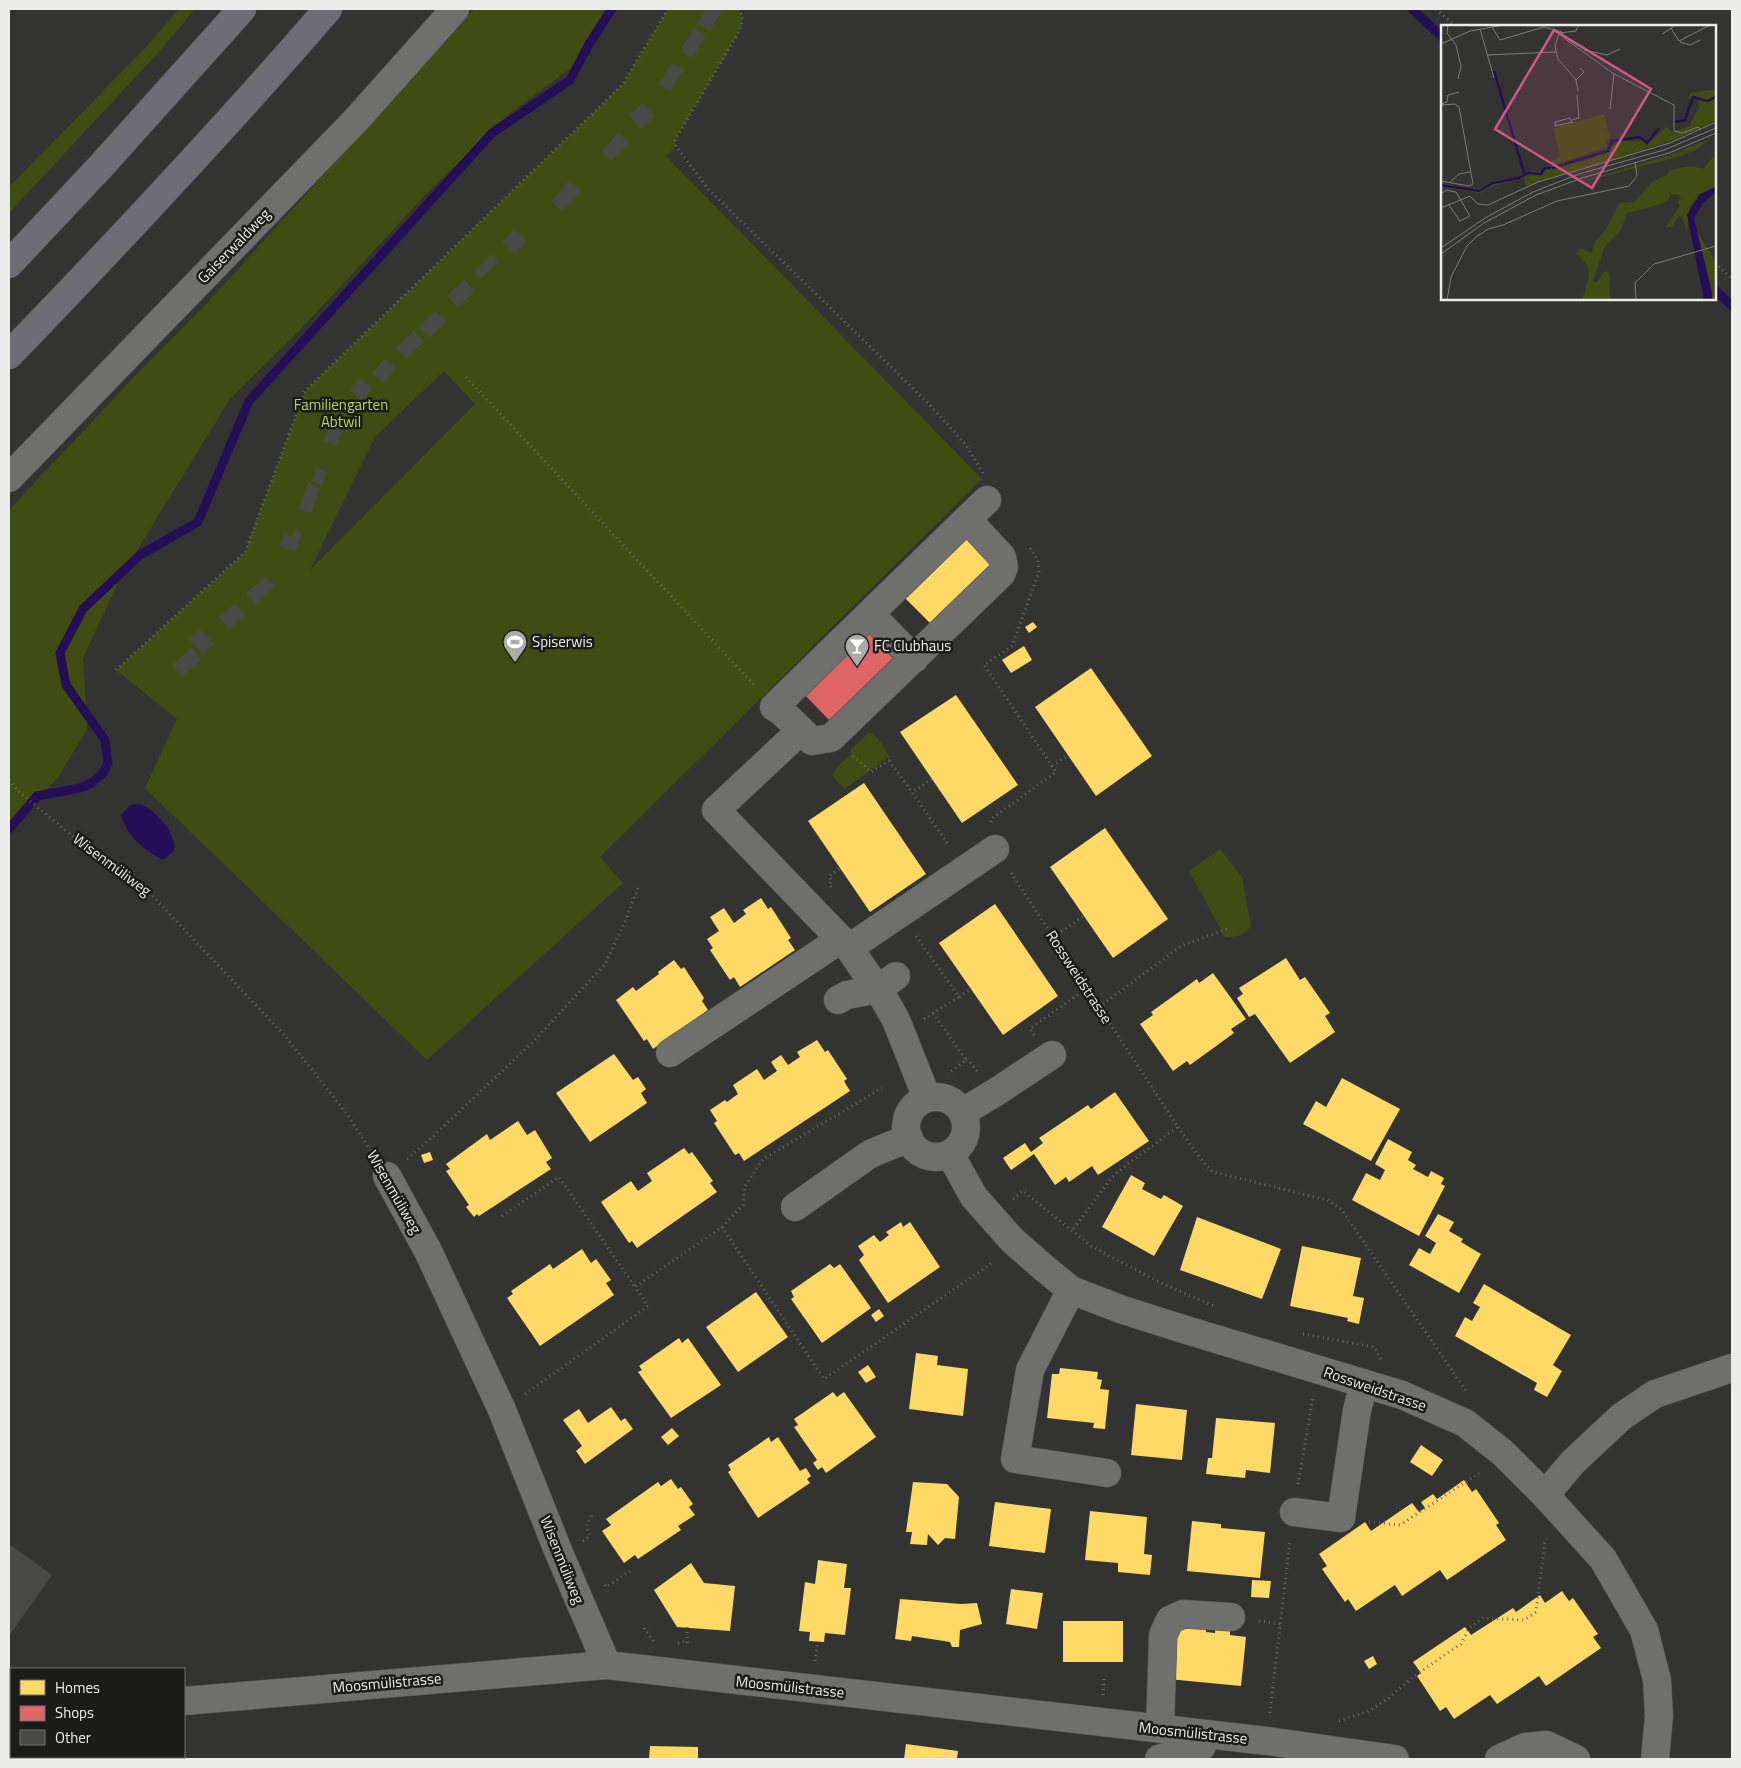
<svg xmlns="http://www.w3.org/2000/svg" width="1741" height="1768" viewBox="0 0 1741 1768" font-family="'Titillium Web',sans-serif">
<rect width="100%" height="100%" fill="#333432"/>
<g fill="#414c13" fill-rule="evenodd">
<path d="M179,9h16l-37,44 -149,160v-26l138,-141z"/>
<path d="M474,9h131l-34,59 -62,46 -77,74 -131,141 -71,70 -110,179 -37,80 4,71 -29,48 -49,56v-323l127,-135 74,-75z"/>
<path d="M668,9h70c7,8 4,15 0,25l-63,106 1,6 -10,10 316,323 -382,378 23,26 -196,177 -282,-272 32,-69 -61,-49 129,-118 60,-161 317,-306zM444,371l31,33 -165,166 65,-133z"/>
<path d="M870,732l11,10 8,15 -45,32 -12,-14 6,-9 13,-12v-5z"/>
<path d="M1220,849l22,28 9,49c-8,10 -14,11 -26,11l-36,-66z"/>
</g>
<path fill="#230e57" d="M140,804c16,6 37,30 34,47l-11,9c-19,-10 -36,-23 -42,-45l9,-10z"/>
<g fill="#ffd966">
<path d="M967,528l32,33 -67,64 -32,-32z"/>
<path d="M1033,622l4,5 -8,6 -4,-6z"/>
<path d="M1024,646l8,14 -21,13 -9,-13z"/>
<path d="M1091,668l61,88 -56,40 -61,-89z"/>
<path d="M956,695l62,90 -56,38 -62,-91z"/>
<path d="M864,783l62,91 -56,38 -62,-91z"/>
<path d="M1105,828l63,91 -55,39 -63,-91z"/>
<path d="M761,898l7,11 3,-2 20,31 -3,2 7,10 -55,37 -6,-10 -4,3 -20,-30 3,-2 -6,-9 12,-8 -9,-14 14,-9 10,15 12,-9 -3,-4z"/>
<path d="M995,904l63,92 -55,39 -64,-92z"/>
<path d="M1286,958l14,22 5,-3 25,36 -5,3 10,16 -45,31 -35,-49 -6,3 -12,-19 6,-4 -4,-6z"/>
<path d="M674,960l7,9 3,-2 20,31 -2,3 6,9 -55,39 -6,-10 -3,2 -28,-41 17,-13 3,4 23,-17 -1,-2z"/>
<path d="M1213,973l33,46 -15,10 3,4 -44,32 -3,-4 -14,10 -33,-47 13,-9 -2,-3 46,-33 2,4z"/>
<path d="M817,1040l8,12 3,-2 19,29 -3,2 6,10 -106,70 -5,-8 -4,2 -21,-32 3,-2 -7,-11 15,-10 2,2 11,-8 -5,-9 24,-16 7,11 13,-9 -6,-9 10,-7 7,10 12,-8 -3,-5z"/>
<path d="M614,1054l19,26 5,-3 8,12 -5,4 6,10 -57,39 -34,-49z"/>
<path d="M1342,1078l58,31 -29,52 -68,-37 13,-23 10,6z"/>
<path d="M1115,1092l34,49 -51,34 -6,-9 -23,16 -3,-5 -11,8 -21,-31 -23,16 -8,-12 22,-15 6,9 12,-9 -4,-5 49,-33 3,4z"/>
<path d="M518,1121l9,14 8,-5 17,28 -6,4 5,7 -72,47 -2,-2 -3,3 -8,-10 3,-2 -23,-34 4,-2 -4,-5 41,-30 3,6z"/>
<path d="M1388,1139l24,13 -4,8 8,5 -3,4 15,8 3,-6 13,7 -3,6 4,2 -26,50 -67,-36 14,-27 14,7 5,-10 -10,-6z"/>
<path d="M684,1148l5,6 3,-2 21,29 -3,2 7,9 -80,56 -5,-7 -3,2 -28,-41 30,-21 7,10 14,-10 -5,-8z"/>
<path d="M430,1152l3,8 -9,3 -3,-8z"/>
<path d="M1131,1175l14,8 -3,6 19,10 3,-4 19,11 -29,50 -52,-29z"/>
<path d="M1438,1214l16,8 -5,9 14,8 -2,3 20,12 -22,39 -50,-28 10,-17 11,6 6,-11 -11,-7z"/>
<path d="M1197,1217l84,32 -19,50 -82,-29z"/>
<path d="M901,1222l2,5 7,-5 30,45 -52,36 -29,-43 5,-5 -6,-9 16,-11 6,7 9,-7 -3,-3z"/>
<path d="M1302,1246l59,12 -8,38 11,2 -5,26 -12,-3 1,-3 -58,-12z"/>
<path d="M582,1249l9,14 5,-4 15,21 -5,3 8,12 -74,51 -33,-48 6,-4 -2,-3 39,-27 3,5z"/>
<path d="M830,1264l4,4 6,-4 31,44 -49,35 -31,-44 3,-2 -3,-6z"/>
<path d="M1484,1284l87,51 -18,30 9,6 -15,26 -13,-7 3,-7 -82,-47 10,-19 7,4 8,-14 -7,-4z"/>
<path d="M756,1292l32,45 -50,35 -32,-45z"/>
<path d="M879,1309l5,7 -8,6 -5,-7z"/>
<path d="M679,1338l3,5 6,-5 33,47 -50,33 -33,-46 4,-2 -3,-4z"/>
<path d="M916,1353l22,3 -1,9 31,4 -5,47 -54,-7z"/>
<path d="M868,1365l8,12 -10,6 -8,-11z"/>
<path d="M1060,1368l38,4 -1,7 5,1 -2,9 9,1 -4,39 -12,-1 1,-5 -47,-5 5,-44h7z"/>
<path d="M833,1392l4,5 7,-5 32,45 -50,36 -4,-6 -4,3 -5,-7 4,-3 -23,-33 4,-2 -4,-6z"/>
<path d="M1136,1404l51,6 -5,50 -51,-5z"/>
<path d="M611,1407l10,14 4,-3 8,11 -48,35 -9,-13 6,-5 -19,-26 16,-11 9,14z"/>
<path d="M1216,1418l59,5 -5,50 -24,-3 -1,8 -39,-4 2,-16h4z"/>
<path d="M672,1428l7,8 -11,9 -7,-8z"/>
<path d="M769,1437l2,5 7,-5 22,34 6,-3 5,8 -4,3 3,4 -52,35 -30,-46 3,-2 -3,-5z"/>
<path d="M1421,1445l22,15 -11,16 -22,-14z"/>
<path d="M671,1479l7,10 3,-2 12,17 -4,3 6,8 -17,11 3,4 -43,29 -3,-4 -11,8 -22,-32 9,-6 -5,-6 52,-37 3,4z"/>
<path d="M1464,1480l8,12 4,-3 23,34 -3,2 10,15 -59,40 -7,-10 -38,26 -7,-11 -39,26 -8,-12 -3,3 -23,-33 5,-3 -8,-12 46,-32 6,9 41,-28 7,9 6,-4 -4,-6 12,-8 4,5z"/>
<path d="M913,1482l34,2 12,13 -4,42 -10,-1 -7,7 -10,-11 -1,11 -17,-1 2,-12h-6z"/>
<path d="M995,1502l56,7 -6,44 -56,-7z"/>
<path d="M1090,1511l57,6 -3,37 8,1 -2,20 -32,-3v-9l-33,-3z"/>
<path d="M1192,1521l29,3v4l44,4 -5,46 -73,-7z"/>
<path d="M818,1560l29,4 -3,24h7l-6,47 -20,-2 -1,9 -15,-1 1,-9 -11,-1 6,-49 10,2z"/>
<path d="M691,1563l13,20 31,3 -5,45 -53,-4 -23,-37z"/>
<path d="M1252,1580l19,1 -2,17 -18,-1z"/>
<path d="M1011,1589l32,4 -6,36 -31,-5z"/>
<path d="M1562,1591l7,10 4,-3 25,36 -5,3 8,11 -55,38 -7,-10 -42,28 -7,-9 -36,24 -8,-12 -6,4 -23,-35 4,-3 -8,-11 52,-35 6,8 42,-27 3,4 24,-17 5,8z"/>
<path d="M900,1599l61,5 16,-1 5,21 -22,6 -1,17h-7l-2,-5 -38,-6 -1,5 -16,-2z"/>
<rect x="1063" y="1621" width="60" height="41"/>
<path d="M1193,1624l13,1v7l9,1v-8l15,1v9l16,2 -5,49 -73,-7 5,-51 20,1z"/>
<path d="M1373,1656l4,8 -8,5 -5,-8z"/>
<path d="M906,1744l52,7 -1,8h-53z"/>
<path d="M650,1746l48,1v12h-49z"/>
</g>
<path fill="#e06666" d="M865,626l32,33 -66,63 -32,-33z"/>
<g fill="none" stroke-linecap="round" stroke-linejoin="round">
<g stroke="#230e57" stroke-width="9">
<path d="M1412,9l30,28"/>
<path d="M1715,290l17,16"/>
<path d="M9,829l28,-33 43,-8 12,-5 11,-10 5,-10 -3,-23 -39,-55 -6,-32 23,-44 57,-54 58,-33 51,-121 243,-268 78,-53 19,-36 23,-35"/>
</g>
</g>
<g fill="#494a48">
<path d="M706,9h17l-13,22 -13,-8z"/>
<path d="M694,28l12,8 -14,22 -12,-7z"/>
<path d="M672,63l12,7 -14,21 -11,-7z"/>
<path d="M643,103l12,13 -14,13 -12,-14z"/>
<path d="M619,133l10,10 -18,18 -10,-10z"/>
<path d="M569,181l12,10 -19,20 -11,-10z"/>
<path d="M514,229l13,13 -12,12 -13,-12z"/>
<path d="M492,254l6,7 -17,18 -7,-7z"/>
<path d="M464,280l11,11 -17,16 -11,-11z"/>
<path d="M435,311l11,11 -17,16 -10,-11z"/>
<path d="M414,331l10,10 -18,17 -10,-10z"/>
<path d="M385,359l11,9 -13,15 -11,-10z"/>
<path d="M361,378l11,11 -11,12 -11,-12z"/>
<path d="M333,418l13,5 -10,23 -13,-5z"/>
<path d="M316,468l11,4 -5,13 -11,-4z"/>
<path d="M308,483l12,5 -9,25 -12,-4z"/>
<path d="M295,529l7,4 -7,19 -16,-6 5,-12 8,3z"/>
<path d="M266,576l9,10 -20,18 -9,-10z"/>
<path d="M235,604l10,11 -16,14 -10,-12z"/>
<path d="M200,629l14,15 -11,10 -14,-15z"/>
<path d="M192,648l9,12 -19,16 -10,-11z"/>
<path d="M9,1544l43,31 -43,61z"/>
</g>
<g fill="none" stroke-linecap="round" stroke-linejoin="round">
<defs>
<g id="minor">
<path d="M9,478l347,-358 99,-111"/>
<path d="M967,519l35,38 2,10 -3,7 -170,164 -19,3 -30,-29 -8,-5 193,-188 20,-19"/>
<path d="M870,614l44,45"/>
<path d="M799,729l-5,8 -78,73 133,138 35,51 12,21 31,78"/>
<path d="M849,948l146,-99"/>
<path d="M838,1000l9,-5 31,-6 18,-13"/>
<path d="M670,1053l171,-114"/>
<circle cx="936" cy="1127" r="30"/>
<path d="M963,1112l33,-20 56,-37"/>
<path d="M950,1154l24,43 38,43 32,28 27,22 52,20 60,19 219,66 63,28 38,30 42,42 58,64 41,71 13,50 2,36 -4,43"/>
<path d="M387,1176l41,75 74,159 57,143 48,112"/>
<path d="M795,1207l75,-53 39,-16"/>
<path d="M1071,1290l-41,80 -15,89 92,14"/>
<path d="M1545,1495l28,-33 48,-45 34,-23 77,-26"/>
<path d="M1294,1512l47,6 16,-108 7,-27"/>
<path d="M184,1701l423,-36 660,76 128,18"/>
<path d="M9,1717h2"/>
<path d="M1160,1729l3,-94 7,-15 13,-6 48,3"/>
<path d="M1159,1759l43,-13 2,-12"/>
<path d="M1499,1759l26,-12 22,-2 29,14"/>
</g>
<g id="highway">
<path d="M9,264l93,-99 140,-156"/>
<path d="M9,355c109,-113 216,-227 319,-346"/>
</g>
</defs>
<use href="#minor" stroke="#525251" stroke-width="29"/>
<use href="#highway" stroke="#525251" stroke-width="29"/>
<g stroke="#696a68" stroke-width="3" stroke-dasharray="1 4" stroke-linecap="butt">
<path d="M738,9c7,8 4,15 0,25l-63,106 1,6 32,43 218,212 40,44 17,28"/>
<path d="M1436,9l19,17"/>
<path d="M1715,263l17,16"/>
<path d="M466,377l290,310"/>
<path d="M116,670l129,-118 60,-161 317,-306 46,-76"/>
<path d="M853,756l18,16 18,-11 23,31"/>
<path d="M1052,766l16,-10"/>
<path d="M932,779l-20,13 37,54"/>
<path d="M9,780l9,11 51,42 77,56 140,148 61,77 25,39"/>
<path d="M991,822v-3l65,-47 -72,-107 28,-19 27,-74 -1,-12 -8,-12"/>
<path d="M1011,873l167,254 -49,36 -17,14 -40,54"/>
<path d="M831,887l-2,-3 3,-3 -3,-5 11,-8"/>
<path d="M916,936l43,61 12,-8"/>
<path d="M1053,937l31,-21"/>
<path d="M1099,1007l82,-61 46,-17"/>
<path d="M933,1013l33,47 -18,14"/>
<path d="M924,1019l35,-22"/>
<path d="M1034,1035l-4,-6 57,-41"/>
<path d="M966,1060l3,1 8,10"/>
<path d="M1178,1127l25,35 10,10 114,28 14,9 125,182"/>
<path d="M407,1159l22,-19 103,-97 73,-79 20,-42 14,-37"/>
<path d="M1013,1199l10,-8 68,55 68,36 57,25"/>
<path d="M502,1216l57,-39 76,110"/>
<path d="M722,1227l102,152 168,-116"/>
<path d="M1303,1334l71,13 7,12"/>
<path d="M525,1394l123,-88 -13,-19 87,-60 21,-22 2,-19 18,-27 119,-71"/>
<path d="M1298,1484l15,-87"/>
<path d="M1369,1522l31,3 81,-53"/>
<path d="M583,1541l7,-5 -4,-9 6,-12"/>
<path d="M605,1585l1,2 26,-17"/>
<path d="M1259,1621l22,3"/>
<path d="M687,1627v13l1,6"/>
<path d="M644,1628l10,14"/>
<path d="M678,1643l9,-3"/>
<path d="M815,1661l3,-19"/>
<path d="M1103,1695l1,-18"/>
<path d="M1270,1713l20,-173"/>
<path d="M1339,1721l30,-10 20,-13 25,-22 47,-32 9,-17 13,-9 41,2 12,-8 9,-71 2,-2"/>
</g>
<use href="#minor" stroke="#6f706e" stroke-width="28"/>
<use href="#highway" stroke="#6e6d76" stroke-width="28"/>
</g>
<defs>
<symbol id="stadium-pin" viewBox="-11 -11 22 30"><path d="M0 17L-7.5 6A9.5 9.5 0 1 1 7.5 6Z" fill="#abacaa" stroke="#1b1c1a"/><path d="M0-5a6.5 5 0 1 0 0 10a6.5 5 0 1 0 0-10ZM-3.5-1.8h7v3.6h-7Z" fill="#fff"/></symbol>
<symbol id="bar-pin" viewBox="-11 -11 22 30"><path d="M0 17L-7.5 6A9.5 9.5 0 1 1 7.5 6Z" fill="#abacaa" stroke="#1b1c1a"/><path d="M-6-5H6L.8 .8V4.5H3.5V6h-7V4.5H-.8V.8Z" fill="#fff"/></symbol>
</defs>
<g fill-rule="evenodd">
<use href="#stadium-pin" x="501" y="628" width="28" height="38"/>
<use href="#bar-pin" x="843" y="632" width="28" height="38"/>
</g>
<g text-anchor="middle" stroke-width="5" stroke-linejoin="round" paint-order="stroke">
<g font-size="15" fill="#ecedeb" stroke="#1b1c1a">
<text transform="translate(234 246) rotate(-46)" y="5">Gaiserwaldweg</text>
<text transform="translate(112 865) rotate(37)" y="5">Wisenmüliweg</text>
<text transform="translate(1079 977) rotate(57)" y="5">Rossweidstrasse</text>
<text transform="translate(394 1192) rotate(60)" y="5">Wisenmüliweg</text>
<text transform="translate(1375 1389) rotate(19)" y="5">Rossweidstrasse</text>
<text transform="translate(562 1560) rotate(68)" y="5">Wisenmüliweg</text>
<text transform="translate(387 1683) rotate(-5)" y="5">Moosmülistrasse</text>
<text transform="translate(790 1687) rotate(6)" y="5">Moosmülistrasse</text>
<text transform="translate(1193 1733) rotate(6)" y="5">Moosmülistrasse</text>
</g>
<g font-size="15" fill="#bbd755" stroke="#1b1c1a">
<text x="341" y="410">Familiengarten<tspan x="341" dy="17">Abtwil</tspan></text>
</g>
<g font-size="15" fill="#ecedeb" stroke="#1b1c1a" text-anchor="start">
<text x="532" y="647">Spiserwis</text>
<text x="874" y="651">FC Clubhaus</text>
</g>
</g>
<g transform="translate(1441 25)">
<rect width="275" height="275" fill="#333432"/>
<path d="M275,64v32l-45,20 -145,45 -2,-8 -28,7 -16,8 -39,-6v-4l37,6 16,-8 27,-4 10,-6 12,2 2,-7 9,3 39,-11 27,-17h31l15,-14 7,5 16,-6 10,-18 -1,-8 -9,-1 1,-6zM163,89l6,25 -4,2 2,5 -55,20 -2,-4 9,-6 -7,-28zM269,114l-14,11 -22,8 -108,28 101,-30zM272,132l3,2v27l-16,8 -10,12 -3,26 -5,-15 -5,1 -4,8 -8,2 15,-23 -3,-2 4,-5 -3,-4 -8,1 -2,5 -7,4 -34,9 -6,17 -16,16 -12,35 3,2 9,-12 4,2 1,26 -28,1 7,-23 -1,-11 -12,-13 5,-4 11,4 2,-10 12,-14 13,-26 15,-1 19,-21 14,-6 3,-5 23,-4 10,3zM255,204l20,34v37h-4z" fill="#414c13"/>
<path d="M275,162v5l-14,12 -8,15 18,73v8h-8l-17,-85 13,-21z" fill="#230e57"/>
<path fill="none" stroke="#230e57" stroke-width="2.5" d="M53,46l31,105M234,97l10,-2 8,-23 14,4 9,-4M111,143l56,-17 4,-10 28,-4 7,6 12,-15M0,160l38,6 14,-8 26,-5 9,-5 13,1 4,-6h6"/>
<path fill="none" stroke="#7d7e7c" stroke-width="1" d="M7,0l-1,8 9,12 5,21 -3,13M113,0h25M137,1l-2,5 -17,2 -4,14 3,12 18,21 2,11M51,2l8,13 44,-13 18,5 2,6 50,36 60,31v26l9,2 15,-6 3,3M230,3l8,13M39,4l14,49M221,9l14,-9M238,16l31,-16M239,17l10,3 10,-5M0,19l29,-13 34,-6M143,25l23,5 13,-6M46,30l69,-3M135,55l8,-8 -4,-4M0,79l6,-2 1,-7 11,-3M0,80l14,-1 4,3 14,77 -4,2 -28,-5M169,84l4,-35M131,95l7,-2 -2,-23M113,101l19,-4M115,101l-1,-4 15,-4 2,4M9,157l9,-8 11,-2M0,169l5,-4 10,2 14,24 -10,5 -12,-17M0,183l29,-12 8,8 10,1 50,-23 132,-39 46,-21M0,223l44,-30 48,-26 46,-18 85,-24 52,-22M0,229l43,-31 52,-28 46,-17 87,-25 47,-20M6,275l4,-23 16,-31 9,-9 12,-8 15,-4 54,-24 72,-15 8,-10 -2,-14M195,275l-1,-17 19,-19 62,-18"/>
<path fill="#cf5886" fill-opacity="0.15" stroke="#cf5886" stroke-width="2.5" d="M113,5l97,59 -59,99 -97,-59z"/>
<rect width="275" height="275" fill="none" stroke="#ecedeb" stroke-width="2.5"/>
</g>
<rect width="1741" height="1768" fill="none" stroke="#ecedeb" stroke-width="20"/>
<rect x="10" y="1668" width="175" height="90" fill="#1b1c1a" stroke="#6f706e"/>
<rect x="20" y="1680" width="25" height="15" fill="#ffd966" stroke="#6f706e"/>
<text x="55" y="1693" font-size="15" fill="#ecedeb">Homes</text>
<rect x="20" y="1706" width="25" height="15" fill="#e06666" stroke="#6f706e"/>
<text x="55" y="1718" font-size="15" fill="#ecedeb">Shops</text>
<rect x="20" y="1730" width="25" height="15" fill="#494a48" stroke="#6f706e"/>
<text x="55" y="1743" font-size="15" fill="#ecedeb">Other</text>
</svg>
